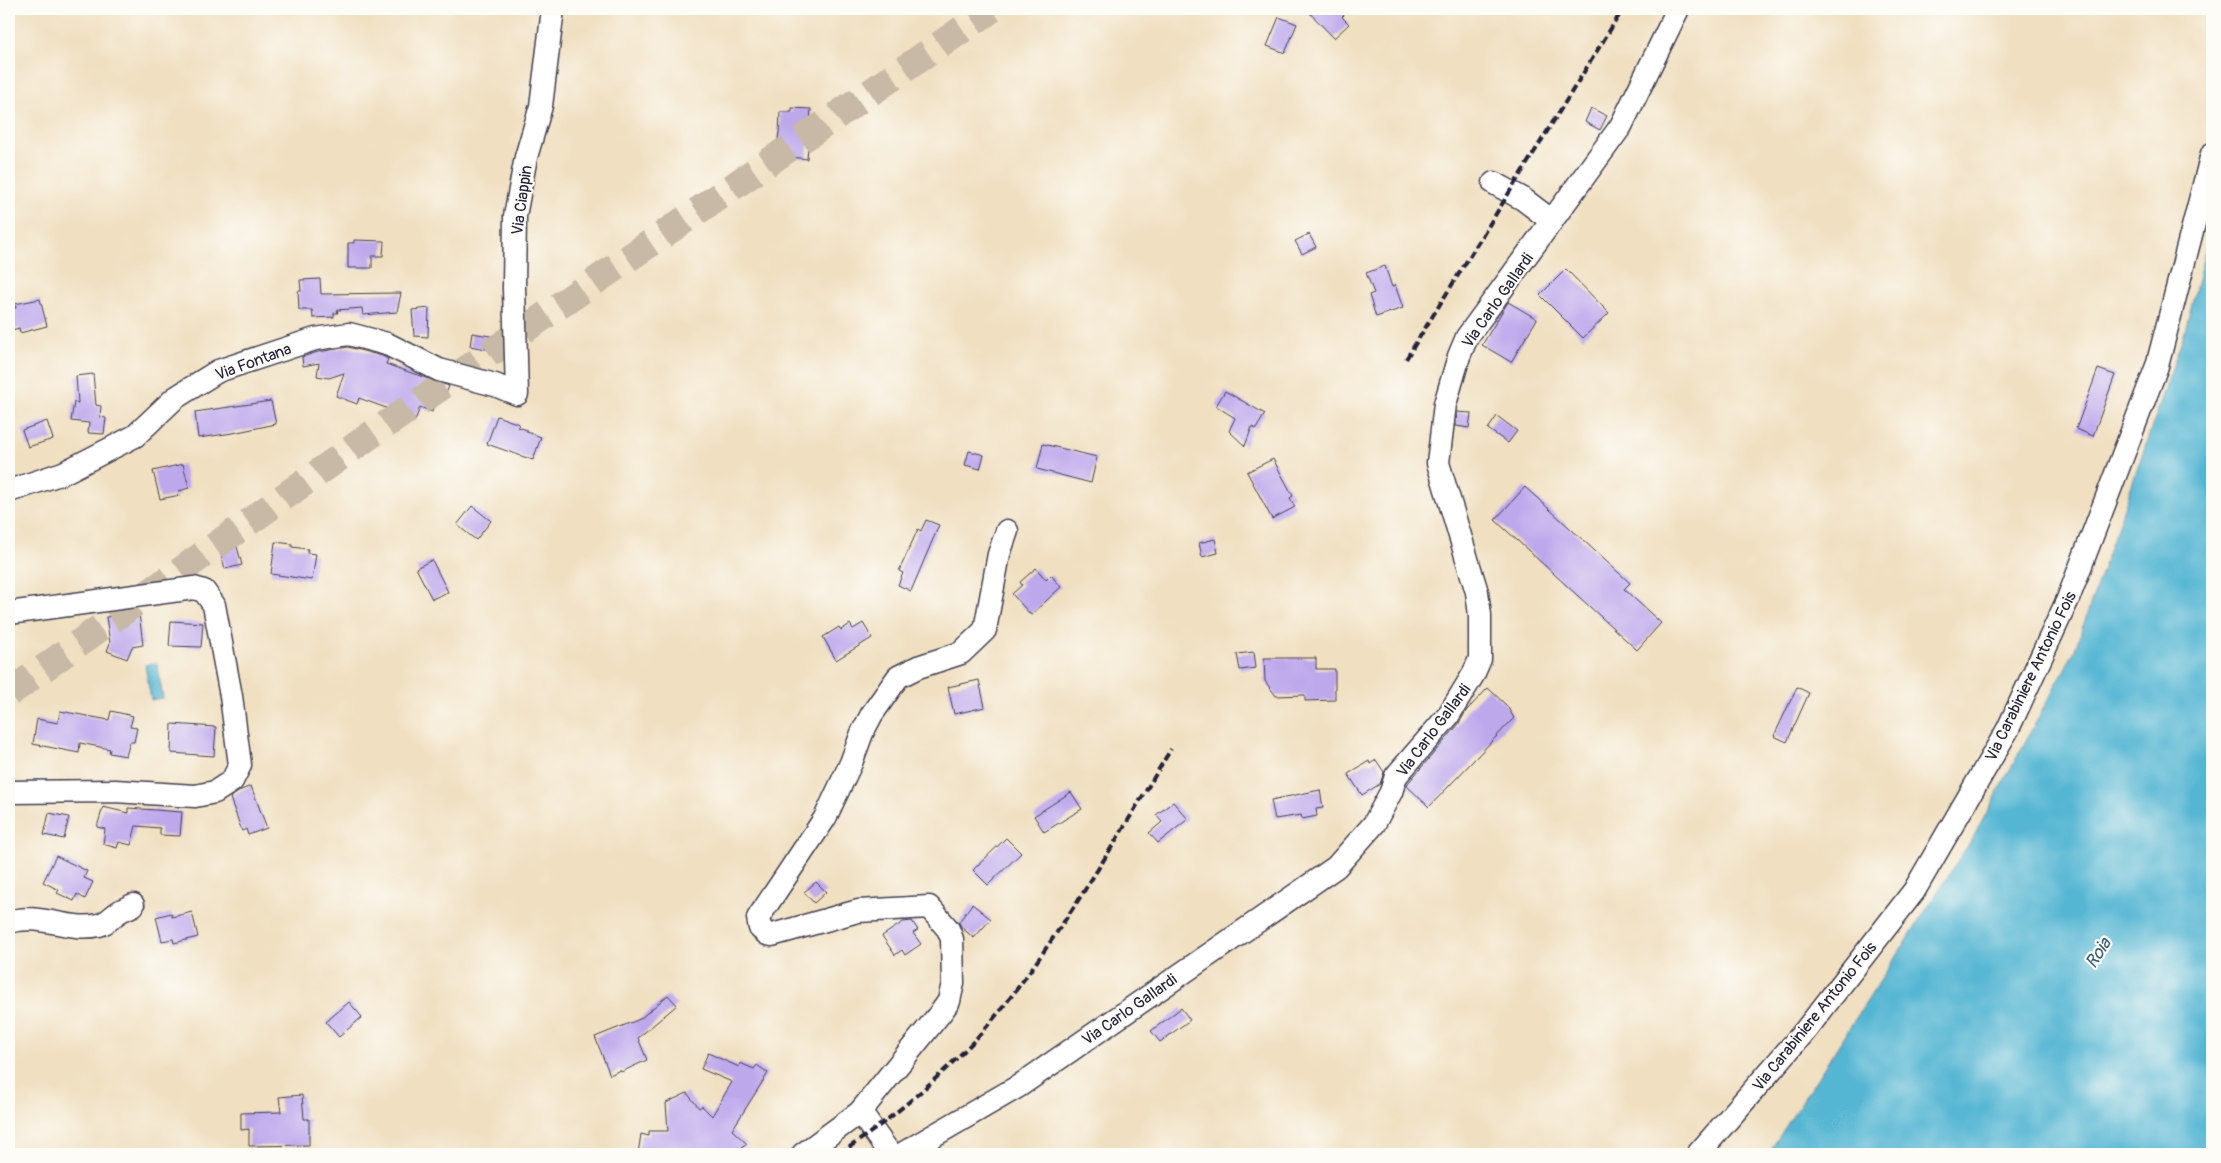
<svg xmlns="http://www.w3.org/2000/svg" width="2221" height="1163" viewBox="0 0 2221 1163" font-family="Pangolin,sans-serif">
<rect width="100%" height="100%" fill="#fdfcf7"/>
<filter id="ink" filterUnits="userSpaceOnUse"><feTurbulence type="fractalNoise" baseFrequency=".02" numOctaves="2"/><feDisplacementMap in="SourceGraphic" scale="10" xChannelSelector="R" yChannelSelector="G"/><feConvolveMatrix kernelMatrix="1 2 1 2 8 2 1 2 1" color-interpolation-filters="sRGB"/></filter>
<filter id="wash" filterUnits="userSpaceOnUse"><feTurbulence type="fractalNoise" baseFrequency=".0096" numOctaves="4" result="noise"/><feDisplacementMap in="SourceGraphic" scale="20" xChannelSelector="R" yChannelSelector="G"/><feGaussianBlur stdDeviation="1.12" result="paint"/><feColorMatrix in="noise" values="0 0 0 0 0 0 0 0 0 0 0 0 0 0 0 0 0 1.4 0 .05"/><feComposite in="paint" operator="in"/></filter>
<g filter="url(#wash)">
<rect width="100%" height="100%" fill="#f0dfc0"/>
<g fill="#54b6d3" stroke="#3b6c87">
<path d="M2212,223v928l-3,3h-441l206,-318 100,-184 111,-321z"/>
<path d="M157,663l6,35 -12,2 -6,-35z"/>
</g>
<g id="blocks">
<g fill="#bea8ec">
<path d="M1306,9h44l-8,8 7,7 -15,14z"/>
<path d="M1279,17l18,7 -12,29 -18,-7z"/>
<path d="M792,108l19,1 -4,50 -32,-4 4,-22 1,-21h12z"/>
<path d="M1591,108l16,8 -7,14 -15,-8z"/>
<path d="M1309,234l7,13 -14,7 -7,-13z"/>
<path d="M354,240l30,1 -1,15h-11v12h-24v-25h6z"/>
<path d="M1385,266l7,21 3,-2 8,23 -27,9 -7,-22 5,-2 -8,-20z"/>
<path d="M1566,269l43,44 -26,25 -43,-43z"/>
<path d="M320,279l1,15 80,-1 -4,19 -34,3 -1,-7 -25,2 1,3h-4v4l-21,1 -1,-8h-13l-1,-19h3l-1,-11z"/>
<path d="M40,299l7,27 -27,7 -1,-5 -10,3v-22l7,-1 -1,-4z"/>
<path d="M1508,302l29,17 -26,43 -29,-17z"/>
<path d="M429,308l-1,29 -14,-1 -2,-26z"/>
<path d="M472,333l30,5 -1,14 -31,-6z"/>
<path d="M348,347l34,9 6,3 -2,5 63,22 -5,13 -6,-3 -6,16 -12,-5 -5,14 -30,-10 1,-3 -27,-10 -2,6 -21,-8 8,-23 -15,5 -12,-2 2,-13 -16,3 -1,-9 16,-5z"/>
<path d="M2098,369l17,6 -22,61 -17,-7z"/>
<path d="M93,374l3,31 5,1 -1,11 6,1 -2,16 -16,-1 1,-10 -18,-2 3,-19 4,1 -2,-27z"/>
<path d="M1225,391l40,23 -9,15 -4,-2 -7,19 -16,-15 6,-13 -19,-12z"/>
<path d="M271,401l5,23 -43,9 -35,5 -3,-26z"/>
<path d="M1457,412l14,1 -2,15 -13,-2z"/>
<path d="M497,416l22,8 -1,3 9,3v2l14,5 -8,23 -46,-16z"/>
<path d="M1497,416l20,15 -9,12 -20,-14z"/>
<path d="M47,421l6,18 -25,8 -6,-17z"/>
<path d="M1043,444l54,13 -6,26 -54,-14z"/>
<path d="M969,451l15,4 -4,14 -15,-4z"/>
<path d="M1273,459l20,37 -3,2 5,9 -23,12 -25,-47z"/>
<path d="M183,464l6,24 -10,3 1,4 -20,4 -7,-28z"/>
<path d="M1525,487l105,96 -6,6 37,34 -24,27 -142,-130z"/>
<path d="M472,506l19,15 -15,19 -19,-15z"/>
<path d="M926,520l13,5 -28,66 -13,-6 5,-12 -4,-2 19,-42 3,2z"/>
<path d="M1215,539l3,14 -16,4 -3,-14z"/>
<path d="M275,542l17,2v3l16,2 -1,4 9,1 -4,26 -41,-6z"/>
<path d="M236,543l6,22 -17,4 -6,-22z"/>
<path d="M432,560l16,32 -16,7 -16,-31z"/>
<path d="M1036,568l10,12 5,-5 10,12 -30,28 -19,-21 10,-9 -2,-3z"/>
<path d="M139,613l4,32 -11,2 -5,12 -20,-8 3,-8 -4,-26z"/>
<path d="M171,621l32,2 -2,24 -32,-1z"/>
<path d="M863,623l9,15 -36,22 -13,-23 16,-10 2,3 9,-6 3,5z"/>
<path d="M1254,652l2,16 -16,2 -3,-16z"/>
<path d="M1264,658h52v11h19v31l-30,1v-6l-29,1 -11,-15z"/>
<path d="M979,680l6,27 -31,7 -6,-27z"/>
<path d="M1797,687l12,6 -22,49 -13,-6z"/>
<path d="M1488,688l19,18 7,12 -85,89 -22,-21 1,-3 50,-58 8,-14z"/>
<path d="M60,711l49,9 2,-9 22,5 -3,11 7,1 -3,14h-4l-4,14 -17,-3 1,-4 -30,-6 -1,10 -46,-9 4,-25 21,4z"/>
<path d="M172,724l44,3 -2,29 -43,-3z"/>
<path d="M1376,760l8,12 -4,12 -18,11 -14,-21 21,-13 1,3z"/>
<path d="M251,786l16,42 -19,7 -2,-6 -4,2 -12,-33 11,-8z"/>
<path d="M1320,790l3,18 -7,1 1,7 -15,3 -1,-4 -26,4 -4,-19z"/>
<path d="M1071,792l11,17 -38,23 -10,-16z"/>
<path d="M1173,802l15,17 -30,24 -9,-10 13,-11 -6,-7z"/>
<path d="M103,807l25,6v-5l54,4 -2,24 -20,-1v-7l-24,-2 -5,19 -12,-3 -2,6 -14,-4 2,-15 -8,-2z"/>
<path d="M49,813l20,4 -5,22 -20,-4z"/>
<path d="M1006,838l15,15 -33,32 -15,-15z"/>
<path d="M56,856l31,15 -3,7 9,4 -8,17 -8,-5 -3,7 -17,-8 2,-3 -16,-8z"/>
<path d="M816,882l10,10 -12,11 -10,-11z"/>
<path d="M972,904l19,15 -17,19 -12,-10 -3,-6z"/>
<path d="M192,912l6,25 -24,6 -1,-4 -11,2 -6,-24 15,-4 1,4z"/>
<path d="M912,921l6,9 -5,3 8,11 -16,11 -3,-5 -7,5 -13,-19 21,-14z"/>
<path d="M668,995l9,10 -39,33 9,22 -26,12 -1,-2 -10,5 -15,-38 45,-18z"/>
<path d="M349,1002l13,15 -23,20 -13,-15z"/>
<path d="M1181,1008l9,12 -30,22 -9,-11z"/>
<path d="M708,1053l31,14 1,-4 14,6 3,-4 11,8 -36,57 15,14 -14,10h-95l3,-20 8,2v-5h19l-2,-28 21,-10 12,15 3,-2 10,10 20,-34 -31,-13z"/>
<path d="M302,1095l2,24h5v26l-60,1v-17l-8,1v-17l40,-1 -2,-15z"/>
</g>
</g>
</g>
<g filter="url(#ink)">
<use href="#blocks" fill-opacity="0" stroke="#413e4f" stroke-width="1"/>
<g fill="none" stroke-linecap="round" stroke-linejoin="round">
<path stroke="#c7b9a5" stroke-width="28" stroke-dasharray="28 14" stroke-linecap="butt" d="M9,693l366,-261 617,-423"/>
<defs>
<g id="minor">
<path d="M1494,183l29,16 29,22"/>
<path d="M9,491l54,-18 72,-37 40,-38 43,-27 97,-32 34,-5 38,10 52,26 56,15 22,9 -3,-106 1,-72 11,-59 15,-51 12,-97"/>
<path d="M9,613l185,-25 10,3 10,14 17,91 9,69 -8,16 -17,11 -20,4 -80,-5 -106,1"/>
<path d="M9,922c29,-10 60,10 90,3 9,-2 12,-8 20,-13 4,-3 9,-4 14,-7"/>
<path d="M860,1112l30,42"/>
<path d="M803,1154l57,-42 82,-101 7,-10 4,-18 -1,-44 -4,-10 -19,-22 -71,4 -86,24 -5,-1 -7,-6 -2,-10 67,-100 26,-55 11,-30 10,-19 26,-37 20,-10 43,-14 24,-23 14,-76 8,-23"/>
<path d="M902,1154l117,-68 317,-219 38,-43 17,-32 5,-16 52,-60 25,-41 7,-16v-44l-3,-23 -39,-129 7,-59 14,-48 8,-19 154,-211 57,-117"/>
<path d="M1698,1154l107,-123 109,-140 94,-162 60,-130 89,-233 55,-212"/>
</g>
</defs>
<use href="#minor" stroke="#413e4f" stroke-width="25"/>
<use href="#minor" stroke="#fff" stroke-width="22"/>
<g stroke="#22223b" stroke-width="4" stroke-dasharray="8 4" stroke-linecap="butt">
<path d="M1406,359l217,-350"/>
<path d="M839,1154c48,-31 93,-70 133,-111 31,-33 58,-71 83,-108 41,-60 78,-123 116,-186"/>
</g>
</g>
</g>
<g text-anchor="middle" stroke-width="4.5" stroke-linejoin="round" paint-order="stroke">
<g font-size="16" fill="#22223b" stroke="#fdfcf7">
<text transform="translate(521 200) rotate(-82)" y="6">Via Ciappin</text>
<text transform="translate(1497 300) rotate(-55)" y="6">Via Carlo Gallardi</text>
<text transform="translate(253 361) rotate(-20)" y="6">Via Fontana</text>
<text transform="translate(2030 676) rotate(-64)" y="6">Via Carabiniere Antonio Fois</text>
<text transform="translate(1433 730) rotate(-53)" y="6">Via Carlo Gallardi</text>
<text transform="translate(1129 1009) rotate(-35)" y="6">Via Carlo Gallardi</text>
<text transform="translate(1814 1016) rotate(-51)" y="6">Via Carabiniere Antonio Fois</text>
</g>
<g font-size="18" font-style="italic" fill="#365d78" stroke="#fdfcf7">
<text transform="translate(2098 953) rotate(-57)" y="6">Roia</text>
</g>
</g>
<rect width="2221" height="1163" fill="none" stroke="#fdfcf7" stroke-width="30"/>
</svg>
